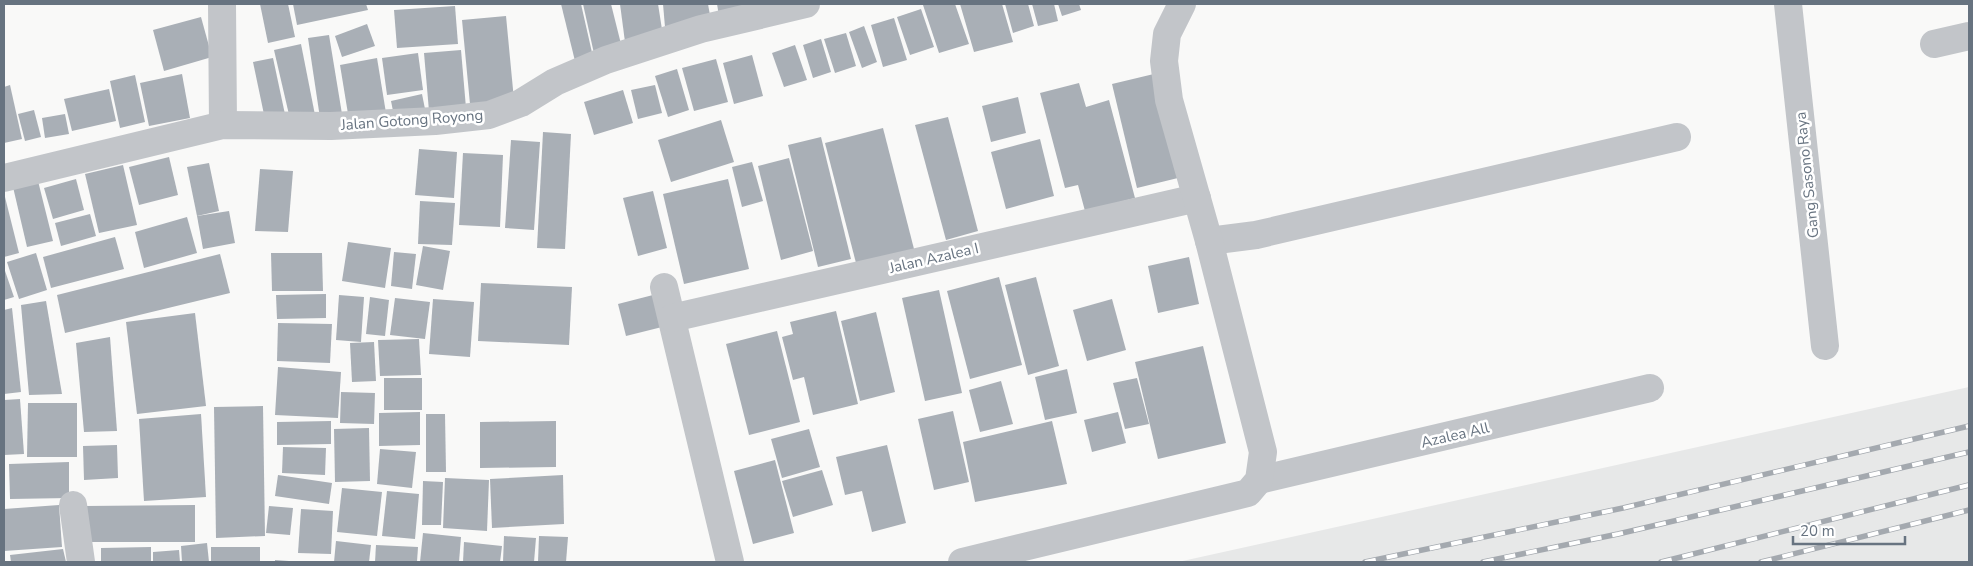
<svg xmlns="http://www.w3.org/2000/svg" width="1973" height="566" viewBox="0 0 1973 566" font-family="'Nunito Sans',sans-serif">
<rect width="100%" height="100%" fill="#f9f9f8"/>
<path fill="#e7e8e8" d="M1969,387v175h-791z"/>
<g fill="#a9afb6">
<path d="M260,4h28l7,33 -27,6z"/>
<path d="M293,4h73l2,6 -71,15z"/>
<path d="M561,4h20l12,53 -18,4z"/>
<path d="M583,4h28l12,48 -28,6z"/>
<path d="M620,4h38l5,32 -38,6z"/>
<path d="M663,4h45l3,17 -46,6z"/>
<path d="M717,4h30l1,7 -29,5z"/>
<path d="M926,4h29l14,40 -30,9 -16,-48z"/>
<path d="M960,4h42l11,38 -39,10z"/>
<path d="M1005,4h23l6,22 -21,7z"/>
<path d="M1032,4h22l4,17 -20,5z"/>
<path d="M1058,4h21l2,6 -19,6z"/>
<path d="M455,6l3,38 -61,4 -3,-38z"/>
<path d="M921,9l13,38 -24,8 -13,-38z"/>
<path d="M506,16l8,84 -44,4 -8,-84z"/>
<path d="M201,17l11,40 -48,14 -11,-41z"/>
<path d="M894,18l13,42 -24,7 -12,-42z"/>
<path d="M367,24l8,22 -33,11 -7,-21z"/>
<path d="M864,26l13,36 -15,6 -13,-36z"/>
<path d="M846,33l10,33 -21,7 -11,-34z"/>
<path d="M329,35l13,79 -22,4 -12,-80z"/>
<path d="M821,39l10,33 -18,6 -10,-33z"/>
<path d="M301,44l14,71 -25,4 -16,-69z"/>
<path d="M795,45l12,35 -23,7 -12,-34z"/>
<path d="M461,50l5,58 -37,3 -5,-58z"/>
<path d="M418,53l5,37 -36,5 -5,-37z"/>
<path d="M752,55l11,41 -29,8 -11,-41z"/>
<path d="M273,58l13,61 -20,5 -13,-62z"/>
<path d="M377,58l9,55 -37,7 -9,-55z"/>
<path d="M716,59l12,43 -34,9 -12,-43z"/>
<path d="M677,69l12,41 -21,7 -13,-41z"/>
<path d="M1158,73l24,104 -45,11 -25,-104z"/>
<path d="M182,74l8,44 -41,8 -9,-43z"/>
<path d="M135,75l10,47 -25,6 -10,-47z"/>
<path d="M1079,83l7,24 23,-7 26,98 -50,13 -7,-26 -13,3 -25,-95z"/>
<path d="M10,85l12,54 -18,4v-56z"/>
<path d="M655,85l7,28 -24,6 -7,-29z"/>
<path d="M109,89l7,32 -44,10 -8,-32z"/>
<path d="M623,90l10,33 -39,12 -10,-33z"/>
<path d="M422,94l4,20 -31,7 -4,-20z"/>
<path d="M1018,97l8,36 -35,9 -9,-36z"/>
<path d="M34,110l7,27 -16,4 -7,-27z"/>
<path d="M65,114l4,20 -24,4 -3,-20z"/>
<path d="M948,117l30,114 -32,9 -31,-115z"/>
<path d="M721,120l13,42 -63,20 -13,-42z"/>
<path d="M883,128l31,121 -58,14 -31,-120z"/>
<path d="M543,132l28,2 -6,115 -28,-1z"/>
<path d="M821,137l30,122 -33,8 -30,-122z"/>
<path d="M1040,139l14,57 -48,13 -15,-57z"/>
<path d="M511,140l29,2 -6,88 -29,-2z"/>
<path d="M419,149l38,3 -3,46 -39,-3z"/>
<path d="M463,153l40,2 -3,72 -41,-2z"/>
<path d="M169,157l9,38 -39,10 -10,-38z"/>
<path d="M789,158l24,93 -32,9 -23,-94z"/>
<path d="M752,162l11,39 -21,6 -10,-40z"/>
<path d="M209,163l10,48 -22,5 -10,-49z"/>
<path d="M123,165l14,60 -38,8 -14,-59z"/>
<path d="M260,169l33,2 -5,61 -33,-1z"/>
<path d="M76,179l8,31 -31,9 -9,-31z"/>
<path d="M728,179l21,90 -65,15 -21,-90z"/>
<path d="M38,181l15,60 -26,6 -14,-60z"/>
<path d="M653,191l14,57 -29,8 -15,-58z"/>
<path d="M4,193l15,60 -15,4z"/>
<path d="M420,201l35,2 -3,42 -34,-1z"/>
<path d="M229,211l6,32 -32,6 -6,-33z"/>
<path d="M90,214l6,22 -35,10 -6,-23z"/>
<path d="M187,217l10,36 -53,15 -9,-36z"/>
<path d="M115,237l9,32 -73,19 -8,-31z"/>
<path d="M348,242l43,6 -6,40 -43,-7z"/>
<path d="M423,246l27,5 -7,39 -27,-5z"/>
<path d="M394,252l22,2 -4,35 -21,-3z"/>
<path d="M36,253l11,37 -28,9 -12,-37z"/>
<path d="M271,253h51l1,38h-51z"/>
<path d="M220,254l10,39 -165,40 -8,-38z"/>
<path d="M1189,257l10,47 -41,9 -10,-47z"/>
<path d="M4,268l10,29 -10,3z"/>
<path d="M999,277l23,88 -52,14 -23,-88z"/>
<path d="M1036,277l23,89 -31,9 -23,-90z"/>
<path d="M481,283l91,4 -3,58 -91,-4z"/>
<path d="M939,290l23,103 -37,8 -23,-103z"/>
<path d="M326,294v24l-49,1 -1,-24z"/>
<path d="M339,295l25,2 -3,45 -25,-2z"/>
<path d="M653,295l9,32 -36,9 -8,-32z"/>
<path d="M370,297l19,3 -4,36 -19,-2z"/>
<path d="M395,298l35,4 -5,37 -35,-4z"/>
<path d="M433,299l41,3 -4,55 -41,-3z"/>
<path d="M1112,299l14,51 -39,11 -14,-51z"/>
<path d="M46,301l16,93 -33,1 -8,-90z"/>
<path d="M12,308l9,84 -17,2v-84z"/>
<path d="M836,311l22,93 -45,11 -9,-38 -11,3 -11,-43 11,-3 -3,-12z"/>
<path d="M876,312l19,80 -35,9 -19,-80z"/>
<path d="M195,313l11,93 -69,8 -11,-92z"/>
<path d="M278,323l54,1 -2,39 -53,-2z"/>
<path d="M777,331l23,91 -51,13 -23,-91z"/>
<path d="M110,337l7,94 -33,1 -8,-89z"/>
<path d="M419,339l2,36 -41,1 -2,-36z"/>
<path d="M374,342l2,39 -24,1 -2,-39z"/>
<path d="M1203,346l23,97 -68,16 -23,-97z"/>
<path d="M278,367l63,5 -3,46 -63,-3z"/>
<path d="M1067,369l10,44 -32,7 -10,-43z"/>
<rect x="384" y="378" width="38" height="32"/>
<path d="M1137,378l12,46 -24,5 -12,-46z"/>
<path d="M1001,381l12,43 -33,8 -11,-42z"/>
<path d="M341,392l34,1 -1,31 -34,-1z"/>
<path d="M20,399l4,55 -20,1v-55z"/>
<path d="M28,403h49v54h-50z"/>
<path d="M263,406l2,130 -49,2 -2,-131z"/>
<path d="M953,411l16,71 -35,8 -16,-71z"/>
<path d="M420,412v33l-41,1v-33z"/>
<path d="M1118,412l8,31 -34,9 -8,-32z"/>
<path d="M201,414l5,83 -62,4 -5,-82z"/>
<path d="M426,414h19l1,58h-20z"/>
<path d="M331,421v23l-54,1v-23z"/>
<path d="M556,421v46l-76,1v-46z"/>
<path d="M1052,421l15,63 -92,18 -12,-60z"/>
<path d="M369,428l1,53 -35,1 -1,-53z"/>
<path d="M809,429l11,38 -38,11 -11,-39z"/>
<path d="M117,445l1,33 -34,2 -1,-34z"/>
<path d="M887,445l19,78 -34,9 -10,-41 -17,4 -9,-38z"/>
<path d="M283,447l43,1 -1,27 -43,-2z"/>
<path d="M380,449l36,3 -4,36 -35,-4z"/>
<path d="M775,460l19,73 -41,11 -19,-73z"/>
<path d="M69,462v36l-59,1 -1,-35z"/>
<path d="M822,470l11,35 -40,12 -11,-36z"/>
<path d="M278,475l54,8 -3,21 -54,-8z"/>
<path d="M563,475l1,49 -72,4 -2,-49z"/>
<path d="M445,478l44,2 -2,51 -44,-3z"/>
<path d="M423,481l20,1 -2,43h-19z"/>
<path d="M342,488l40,4 -5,44 -40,-4z"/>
<path d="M387,491l32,3 -4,45 -33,-3z"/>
<path d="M59,505l3,42 -58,4v-42z"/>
<path d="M195,505v37h-110v-36z"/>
<path d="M269,506l24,2 -3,27 -24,-2z"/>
<path d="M301,509l32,2 -2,43 -33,-1z"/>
<path d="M423,533l38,4 -2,25h-39z"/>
<path d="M504,536l32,2 -2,24h-31z"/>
<path d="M539,536l29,1 -2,25h-28z"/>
<path d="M336,541l35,4 -2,17h-35z"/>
<path d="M464,542l38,4 -2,16h-37z"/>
<path d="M207,543l2,19h-27l-1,-16z"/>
<path d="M376,545l42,2 -1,15h-42z"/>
<path d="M151,547v15h-50v-14z"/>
<rect x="211" y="547" width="49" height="15"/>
<path d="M63,549l3,13h-55l-1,-7z"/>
<path d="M179,550l1,12h-27v-10z"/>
<path d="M275,560l14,1v1h-14z"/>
</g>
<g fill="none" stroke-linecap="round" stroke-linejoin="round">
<g stroke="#c2c5c9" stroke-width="28">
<path d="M222,4l1,121"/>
<path d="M1788,4l37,342"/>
<path d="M1934,44l35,-8"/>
<path d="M4,178l219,-53 108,1 104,-5 54,-6 32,-12 34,-21 51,-22 95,-31 105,-25"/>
<path d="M1209,241l47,-6 421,-98"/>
<path d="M664,287l66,275"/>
<path d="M672,318l525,-120"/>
<path d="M1259,480l391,-92"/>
<path d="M73,505l8,57"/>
<path d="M962,562l286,-69 11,-13 4,-28 -54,-211 -40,-141 -5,-39 3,-27 15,-30"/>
</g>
<defs>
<g id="rail">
<path d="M1365,562l258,-54 346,-82"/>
<path d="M1483,562l135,-28 351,-82"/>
<path d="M1661,562l308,-77"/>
<path d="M1761,562l208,-52"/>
</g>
</defs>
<use href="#rail" stroke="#a4a9af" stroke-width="5.5"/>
<use href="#rail" stroke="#fff" stroke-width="4" stroke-dasharray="11" stroke-linecap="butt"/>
</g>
<g text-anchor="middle" stroke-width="5" stroke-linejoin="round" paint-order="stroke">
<g font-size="15" fill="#677380" stroke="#fff">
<text transform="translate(412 120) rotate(-4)" y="5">Jalan Gotong Royong</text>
<text transform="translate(1807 175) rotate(-96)" y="5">Gang Sasono Raya</text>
<text transform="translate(934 258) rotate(-13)" y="5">Jalan Azalea I</text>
<text transform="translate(1455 435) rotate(-13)" y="5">Azalea All</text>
</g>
</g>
<rect width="1973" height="566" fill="none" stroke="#677380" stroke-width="10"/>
<path d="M1793 536v8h112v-8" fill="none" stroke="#677380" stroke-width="2.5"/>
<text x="1800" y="536" font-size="15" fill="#677380" stroke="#ffffff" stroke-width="4" paint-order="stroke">20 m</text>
</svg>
